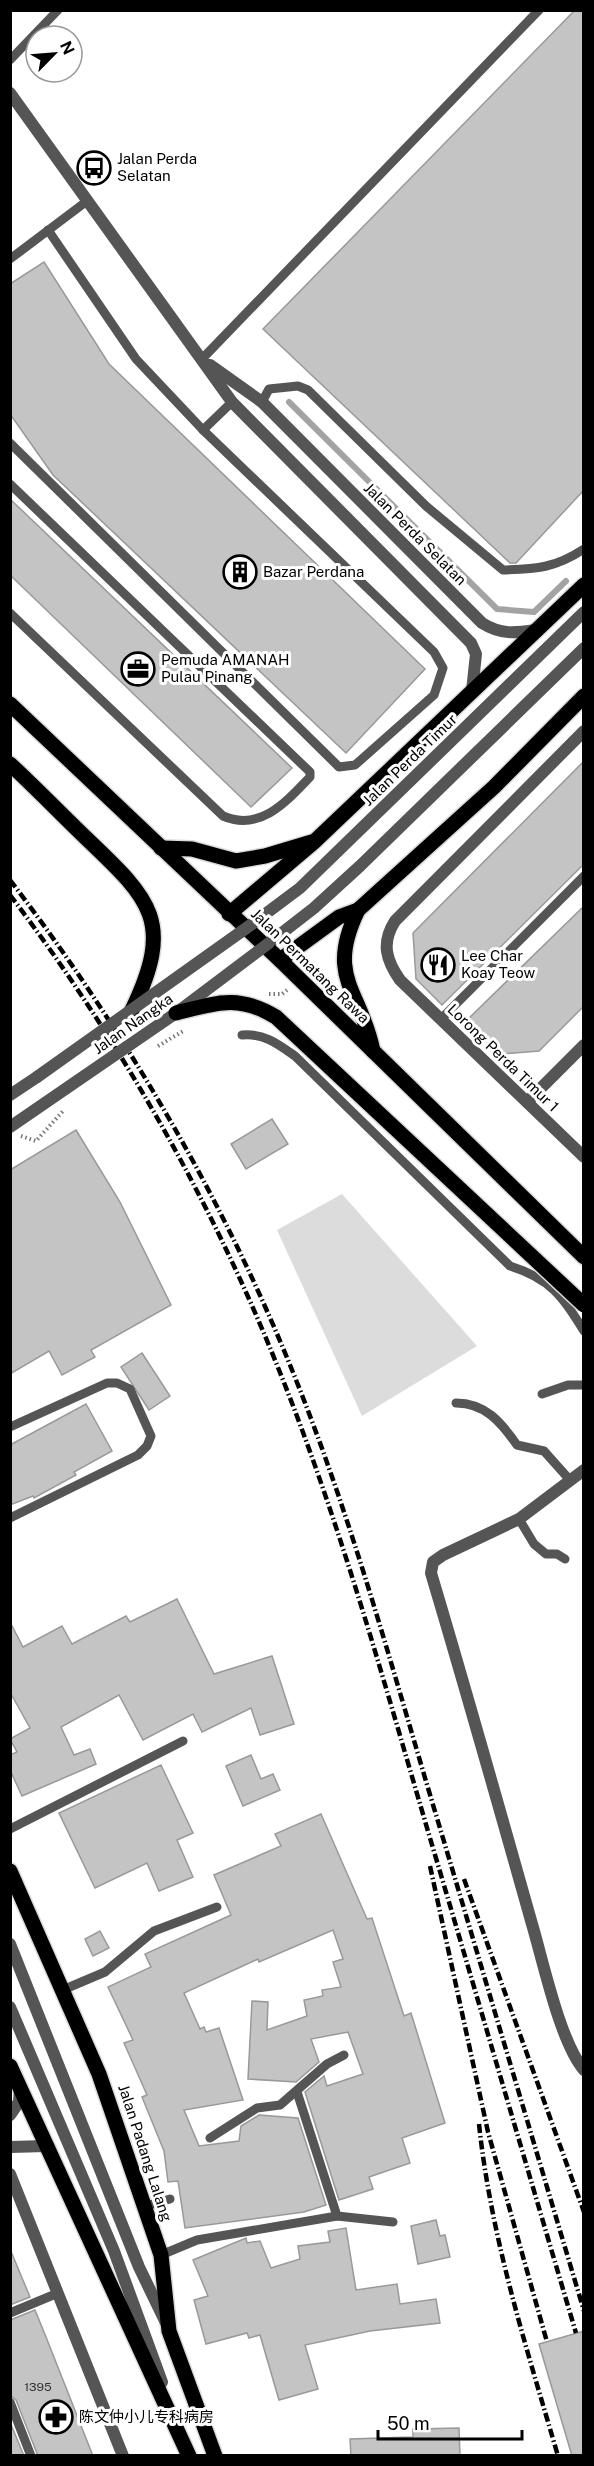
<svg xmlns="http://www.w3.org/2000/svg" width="594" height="2466" viewBox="0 0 594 2466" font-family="'Public Sans','Noto Sans SC',sans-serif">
<rect width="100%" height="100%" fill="#fff"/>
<path fill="#dcdcdc" d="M342,1194l135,152 -115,70 -85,-186z"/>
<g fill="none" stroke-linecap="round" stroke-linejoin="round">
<path stroke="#a3a3a3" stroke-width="6" d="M289,402l208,207 37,3 32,-31"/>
</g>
<g fill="#c4c4c4" stroke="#999" stroke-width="1.5">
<path d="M575,10h9v480l-68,73h-6l-247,-234z"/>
<path d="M44,262l65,102 316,305 -79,84 -293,-278 -43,-61v-130z"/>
<path d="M10,499l282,269 -41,39 -241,-232z"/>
<path d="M584,761v103l-142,141 -26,-26 -3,-46z"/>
<path d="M584,906v100l-45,45 -38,3 -37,-31z"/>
<path d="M272,1119l16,25 -42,25 -15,-25z"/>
<path d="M76,1130l44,72 51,103 -80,45 4,7 -33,18 -13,-24 -39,23v-204z"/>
<path d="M142,1353l28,43 -21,14 -28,-43z"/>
<path d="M86,1404l26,47 -38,21 2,3 -42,23 -1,-2 -23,9v-60z"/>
<path d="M177,1599l37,75 58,-18 22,68 -34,11 -9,-27 -49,24 -9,-18 -50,26 -24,-45 -58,32 13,28 16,-6 6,15 -74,32 -12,-26v-15l7,-3 -7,-13 20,-11 -20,-36v-70l13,25 39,-21 10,18 54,-28 4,6z"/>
<path d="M251,1755l10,24 12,-5 7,16 -37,16 -17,-40z"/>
<path d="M161,1765l32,68 -16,7 16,37 -34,14 -12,-28 -52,25 -36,-75z"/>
<path d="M321,1814l46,105 5,-1 32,98 7,-3 34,110 -43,15 8,25 -41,14 4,12 -34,11 -34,-108 19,-16 3,10 36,-12 -15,-42 -37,7 8,23 -23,20 -48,-3 4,-78 16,1 -1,28 40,-14 -3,-16 19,-4 -1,-6 19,-3 -8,-25 10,-3 -10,-29 -74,32 -1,-3 -74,34 16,36 4,-2 2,5 13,-4 24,72 -59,10 15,36 40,-5 2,-15 18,-11 39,3 28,87 -22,7 -119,16 -7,-47 -10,1 -4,-31 -22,-54 5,-2 -23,-52 9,-3 -25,-53 43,-20 -6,-13 86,-39 -17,-40 67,-29 -6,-12z"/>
<path d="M100,1931l9,17 -16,8 -8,-17z"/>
<path d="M436,2220l4,16 5,-1 5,22 -32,7 -7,-38z"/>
<path d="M346,2228l10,62 41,-6 3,20 36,-5 4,24 -70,8 -65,14 13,44 -39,11 -19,-65 -11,3 -2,-5 -41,11 -12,-44 14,-4 -15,-36 53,-22 1,5 13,-2 11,27 29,-9 -2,-13 32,-4 -2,-11z"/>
<path d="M10,2249l20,48 -20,8z"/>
<path d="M35,2310l11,27 47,119h-55l-22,-56 -6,-5v-75z"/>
<path d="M584,2331v125h-12l-33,-112z"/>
<path d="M10,2422l14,34h-14z"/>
<path d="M459,2428l1,28h-109l-1,-17 63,-2v-8z"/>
</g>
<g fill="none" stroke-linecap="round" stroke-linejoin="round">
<defs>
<g id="primary">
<path d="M10,704l270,256 304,297"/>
<path d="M10,764c26,24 50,49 76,74 64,61 89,83 46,172"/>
<path d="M161,848l31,1 44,12 29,-5 50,-15 269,-256"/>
<path d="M229,914l85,-72"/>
<path d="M280,960l59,-43 19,-7"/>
<path d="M373,1051c-12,-61 -48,-73 -15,-141l136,-123 90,-91"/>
<path d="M10,1871l89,203 62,181 8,76 46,125"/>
<path d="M10,2066l179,390"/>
</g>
</defs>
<use href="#primary" stroke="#dbdbdb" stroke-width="18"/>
<g stroke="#777" stroke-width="4" stroke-dasharray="1.5 3" stroke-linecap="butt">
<path d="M269,994h13l5,-4"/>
<path d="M158,1046l27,-16"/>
<path d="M21,1136l15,5 27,-30"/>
</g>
<g stroke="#555" stroke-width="9">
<path d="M10,60l48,-50"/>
<path d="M10,259l77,-58"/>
<path d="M202,359l337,-349"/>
<path d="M262,402l7,-13 29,-3 10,4 118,116 77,64c34,-1 52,-2 81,-21"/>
<path d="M203,430l29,-28"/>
<path d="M10,443l329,324 16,-2 79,-70 9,-27 -9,-16 -231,-222 -67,-71 -88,-129"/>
<path d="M10,484l300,288v5c-24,25 -50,55 -87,39l-213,-203"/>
<path d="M441,1019l143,-143"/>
<path d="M242,1035c22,-2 36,9 53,21l215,210c41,13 52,30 74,65"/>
<path d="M542,1394l26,-9h16"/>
<path d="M456,1403c29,0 45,19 61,42l27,6 25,28"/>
<path d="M10,1427l97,-44h10l13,6 21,47 -4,10 -9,9 -128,63"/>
<path d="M519,1519l15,25 12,10h11l8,5"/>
<path d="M10,1829l173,-88"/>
<path d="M65,1989l40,-17 49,-41 63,-24"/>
<path d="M297,2092l40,124"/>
<path d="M210,2138l47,-30 23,-3 47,-41 17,-9"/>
<path d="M143,2207l27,-8"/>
<path d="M161,2255l36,-15 140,-24 56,6"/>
<path d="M10,2313l48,-20"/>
<path d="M10,2402l21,54"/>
</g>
<g stroke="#555" stroke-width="12">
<path d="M584,731l-189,190c-14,22 -9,39 5,59l184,177"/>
<path d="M527,1102l57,-57"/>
<path d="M584,1470l-65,49 -76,36 -10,7 -2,11c35,117 68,234 101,351 11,37 28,118 52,146"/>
<path d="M10,2174l113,282"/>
</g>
<g stroke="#555" stroke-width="12">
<path d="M10,93l222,309 239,241 5,11 -4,37"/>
<path d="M210,365l52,37 220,221c19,12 33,10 54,7"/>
<path d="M252,924l48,-36 284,-276"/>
<path d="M269,943l45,-35 46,-42 224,-218"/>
<path d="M10,1095l27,-18"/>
<path d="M10,1944l129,323 27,56"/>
<path d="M10,2007l104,244 48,131"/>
<path d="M10,2115l9,-13 1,-13"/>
<path d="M10,2147l36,-1"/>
</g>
<use href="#primary" stroke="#000" stroke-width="15"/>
<g stroke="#000" stroke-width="4.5" stroke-dasharray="9 3 1.5 3" stroke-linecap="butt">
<path d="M10,880c113,148 210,313 280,485 56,137 96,281 138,423 52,174 104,349 156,523"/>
<path d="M10,895c110,145 202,307 269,475 61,152 105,312 151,468 49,165 97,330 146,495"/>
<path d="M430,1866l58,266 59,210"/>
<path d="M464,1879l120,333"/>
<path d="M479,2124c12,114 47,222 79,332"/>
</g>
<defs>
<path id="primary-bridge" d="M176,1013c40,-10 62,-19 100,4l308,288"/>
</defs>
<use href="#primary-bridge" stroke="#dbdbdb" stroke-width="18" stroke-linecap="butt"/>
<g stroke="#555" stroke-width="12">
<path d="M37,1077l215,-153"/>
<path d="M10,1127l166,-114 93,-70"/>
</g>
<use href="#primary-bridge" stroke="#000" stroke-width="15"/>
</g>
<defs>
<symbol id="bus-ring" viewBox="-11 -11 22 22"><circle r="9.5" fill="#fff" stroke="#000" stroke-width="1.5"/><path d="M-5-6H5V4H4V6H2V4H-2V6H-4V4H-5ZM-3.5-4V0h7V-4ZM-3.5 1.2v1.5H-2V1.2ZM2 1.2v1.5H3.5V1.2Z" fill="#000"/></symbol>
<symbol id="building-ring" viewBox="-11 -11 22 22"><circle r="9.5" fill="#fff" stroke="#000" stroke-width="1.5"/><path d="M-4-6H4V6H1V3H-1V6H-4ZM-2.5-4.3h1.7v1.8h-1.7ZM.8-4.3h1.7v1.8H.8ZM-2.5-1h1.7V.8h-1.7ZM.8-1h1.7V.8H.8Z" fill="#000"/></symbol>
<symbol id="office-ring" viewBox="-11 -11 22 22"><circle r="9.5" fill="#fff" stroke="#000" stroke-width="1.5"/><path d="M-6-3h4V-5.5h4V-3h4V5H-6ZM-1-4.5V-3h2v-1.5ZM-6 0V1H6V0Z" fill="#000"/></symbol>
<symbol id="restaurant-ring" viewBox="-11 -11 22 22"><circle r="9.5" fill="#fff" stroke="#000" stroke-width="1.5"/><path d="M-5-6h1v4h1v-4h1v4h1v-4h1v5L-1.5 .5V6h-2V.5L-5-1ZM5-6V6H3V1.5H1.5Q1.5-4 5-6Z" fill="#000"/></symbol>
<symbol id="pharmacy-ring" viewBox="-11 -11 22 22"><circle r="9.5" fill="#fff" stroke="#000" stroke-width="1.5"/><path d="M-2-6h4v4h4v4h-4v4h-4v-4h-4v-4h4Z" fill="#000"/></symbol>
</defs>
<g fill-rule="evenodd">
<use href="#bus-ring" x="75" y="149" width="38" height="38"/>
<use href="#building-ring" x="221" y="553" width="38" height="38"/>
<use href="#office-ring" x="119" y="650" width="38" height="38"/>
<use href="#restaurant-ring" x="419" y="946" width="38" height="38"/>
<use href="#pharmacy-ring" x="37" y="2398" width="38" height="38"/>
</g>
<g text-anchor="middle" stroke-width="6" stroke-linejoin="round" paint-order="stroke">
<g font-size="12" fill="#313131">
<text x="38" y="2391">1395</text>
</g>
<g font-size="15" fill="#000" stroke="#fff" text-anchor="start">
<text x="117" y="164">Jalan Perda<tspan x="117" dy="17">Selatan</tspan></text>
<text x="263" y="577">Bazar Perdana</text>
<text x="161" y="665">Pemuda AMANAH<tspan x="161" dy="17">Pulau Pinang</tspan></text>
<text x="461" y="961">Lee Char<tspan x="461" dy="17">Koay Teow</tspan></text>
<text x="79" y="2422">陈文仲小儿专科病房</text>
</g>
<g font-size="15" fill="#000" stroke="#fff">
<text transform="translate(415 534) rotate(45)" y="5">Jalan Perda Selatan</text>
<text transform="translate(410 760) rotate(-44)" y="5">Jalan Perda Timur</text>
<text transform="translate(310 966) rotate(44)" y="5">Jalan Permatang Rawa</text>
<text transform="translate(133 1024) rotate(-35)" y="5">Jalan Nangka</text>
<text transform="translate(503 1058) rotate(44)" y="5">Lorong Perda Timur 1</text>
<text transform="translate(145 2153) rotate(72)" y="5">Jalan Padang Lalang</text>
</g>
</g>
<rect width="594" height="2466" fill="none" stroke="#000000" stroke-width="24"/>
<g transform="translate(54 54) rotate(65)"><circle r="28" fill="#ffffff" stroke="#999999" stroke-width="1.5"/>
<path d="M0-4.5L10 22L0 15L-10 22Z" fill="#000000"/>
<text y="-9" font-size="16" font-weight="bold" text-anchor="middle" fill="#000000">N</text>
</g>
<path d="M378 2430v9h144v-9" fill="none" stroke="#000000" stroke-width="3"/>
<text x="387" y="2430" font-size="18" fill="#000000" stroke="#ffffff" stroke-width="4.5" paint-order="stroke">50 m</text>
</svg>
